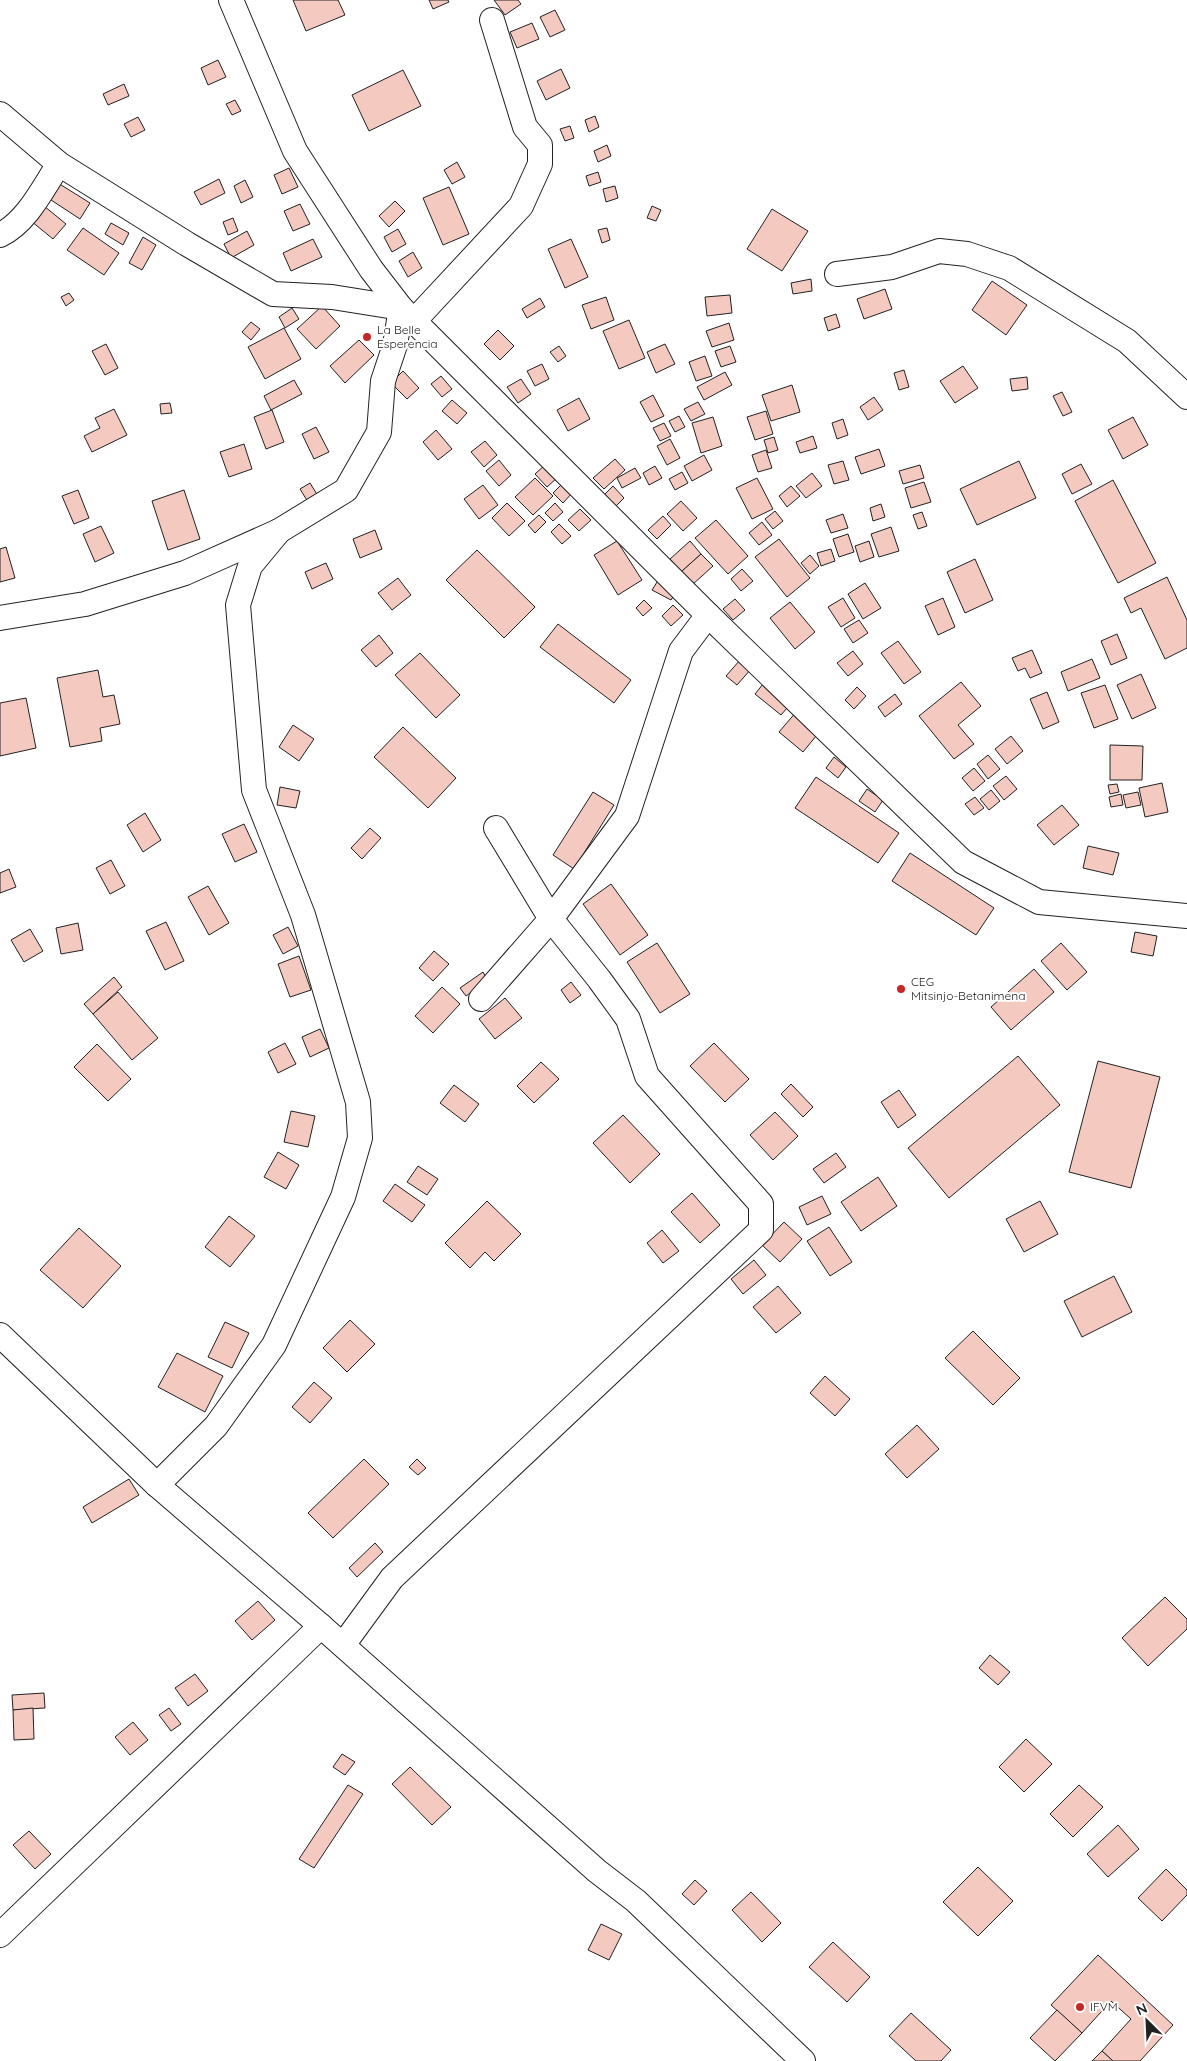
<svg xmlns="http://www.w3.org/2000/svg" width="1187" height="2061" viewBox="0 0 1187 2061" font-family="Quicksand,sans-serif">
<rect width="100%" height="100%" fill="#fff"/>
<g fill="#f3c9c0" stroke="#222">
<path d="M293,0h45l7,15 -39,16z"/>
<path d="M429,0h19l1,2 -16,7z"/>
<path d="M494,0h24l3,4 -16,11z"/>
<path d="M555,10l10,20 -15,7 -10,-20z"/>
<path d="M532,23l7,16 -22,9 -7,-16z"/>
<path d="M218,60l8,17 -18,8 -7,-17z"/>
<path d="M561,69l9,19 -24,12 -9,-19z"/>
<path d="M403,70l18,36 -52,25 -17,-36z"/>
<path d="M124,84l5,12 -21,9 -5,-11z"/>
<path d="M235,100l6,11 -9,4 -6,-11z"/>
<path d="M595,116l4,11 -10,5 -4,-12z"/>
<path d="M138,117l7,13 -14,7 -7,-13z"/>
<path d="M570,126l4,12 -9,3 -5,-12z"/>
<path d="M607,145l4,11 -13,6 -4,-11z"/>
<path d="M457,162l8,15 -13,7 -8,-14z"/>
<path d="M289,168l9,19 -16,7 -8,-19z"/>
<path d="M598,172l3,10 -12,4 -3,-10z"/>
<path d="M219,179l6,14 -24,12 -7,-13z"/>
<path d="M245,180l8,17 -12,6 -7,-17z"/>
<path d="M58,183l32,20 -10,16 -32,-21z"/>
<path d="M615,186l3,12 -12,4 -3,-13z"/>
<path d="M449,187l20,47 -26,11 -20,-47z"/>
<path d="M395,201l10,10 -16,16 -10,-11z"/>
<path d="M300,204l10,20 -17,7 -9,-20z"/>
<path d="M44,206l22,18 -13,15 -22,-18z"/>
<path d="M652,206l9,4 -5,11 -9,-3z"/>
<path d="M772,209l36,22 -26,40 -35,-22z"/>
<path d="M233,218l5,13 -10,4 -5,-13z"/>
<path d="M111,223l18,10 -6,12 -18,-11z"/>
<path d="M83,228l36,25 -15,22 -37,-25z"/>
<path d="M607,228l3,12 -8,3 -4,-13z"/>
<path d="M398,229l8,15 -14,8 -8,-15z"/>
<path d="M247,231l7,14 -23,13 -7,-14z"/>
<path d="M143,237l13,8 -14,25 -13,-7z"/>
<path d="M313,239l9,18 -31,14 -8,-18z"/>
<path d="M571,239l17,38 -23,11 -17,-39z"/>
<path d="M413,252l9,16 -14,9 -9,-16z"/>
<path d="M811,279l1,12 -19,3 -2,-11z"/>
<path d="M992,281l35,24 -21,30 -34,-25z"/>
<path d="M885,289l7,20 -28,10 -7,-20z"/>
<path d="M69,293l5,7 -8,6 -5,-9z"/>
<path d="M730,295l2,18 -25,3 -2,-19z"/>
<path d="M606,297l8,23 -23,9 -9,-24z"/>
<path d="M540,298l5,9 -18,11 -5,-9z"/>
<path d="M322,306l18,20 -24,23 -19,-20z"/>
<path d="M292,308l7,11 -14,9 -6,-11z"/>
<path d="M836,314l4,13 -12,4 -4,-13z"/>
<path d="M629,320l16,38 -26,11 -16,-38z"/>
<path d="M251,322l9,7 -9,11 -9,-8z"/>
<path d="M729,323l5,17 -22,7 -6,-16z"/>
<path d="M284,328l17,31 -36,20 -17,-32z"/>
<path d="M498,330l16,16 -14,14 -16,-16z"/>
<path d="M359,340l15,15 -29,28 -15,-17z"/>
<path d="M106,344l12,24 -13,7 -13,-24z"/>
<path d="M665,344l10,20 -19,9 -9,-21z"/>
<path d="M559,346l7,10 -8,6 -8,-10z"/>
<path d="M730,346l6,16 -15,5 -6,-16z"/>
<path d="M705,356l7,20 -16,5 -7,-19z"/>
<path d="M542,364l7,15 -14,7 -8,-15z"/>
<path d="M963,366l15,22 -23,15 -15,-22z"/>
<path d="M904,370l5,17 -10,3 -5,-17z"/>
<path d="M403,371l16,17 -12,11 -16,-16z"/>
<path d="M725,372l7,13 -28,15 -7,-13z"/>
<path d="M441,376l11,13 -10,8 -11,-13z"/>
<path d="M1027,377l1,12 -16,2 -2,-12z"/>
<path d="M521,379l10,15 -13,9 -11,-16z"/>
<path d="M294,380l8,14 -31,16 -7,-14z"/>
<path d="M792,385l8,27 -29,9 -9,-26z"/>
<path d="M1062,392l10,20 -9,4 -10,-20z"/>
<path d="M653,395l11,21 -13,6 -11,-20z"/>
<path d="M874,397l9,13 -15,10 -8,-13z"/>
<path d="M579,398l11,21 -22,12 -11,-21z"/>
<path d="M452,400l15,13 -10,11 -15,-13z"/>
<path d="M698,402l7,12 -14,7 -7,-12z"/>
<path d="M170,403l2,10 -11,1 -1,-10z"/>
<path d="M114,409l13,26 -35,17 -8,-16 16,-8 -5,-10z"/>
<path d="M272,410l12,32 -18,7 -12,-32z"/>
<path d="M766,411l7,23 -18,6 -8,-23z"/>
<path d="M679,416l6,11 -10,5 -6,-11z"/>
<path d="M713,417l9,29 -21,7 -9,-30z"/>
<path d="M1133,417l15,28 -25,14 -15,-29z"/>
<path d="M843,419l5,16 -11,4 -5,-16z"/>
<path d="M664,423l7,13 -11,5 -7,-13z"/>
<path d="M316,427l13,25 -15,7 -12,-25z"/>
<path d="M436,430l16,19 -14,11 -15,-18z"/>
<path d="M813,436l4,12 -17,5 -4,-11z"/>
<path d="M774,437l4,13 -10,3 -4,-13z"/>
<path d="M670,439l10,19 -13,7 -10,-19z"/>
<path d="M485,441l12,14 -13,12 -13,-15z"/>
<path d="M244,444l8,25 -23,8 -9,-25z"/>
<path d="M879,449l6,17 -24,8 -6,-17z"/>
<path d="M766,450l6,18 -14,4 -6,-17z"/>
<path d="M704,455l8,15 -20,11 -8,-15z"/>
<path d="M615,459l10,11 -21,19 -11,-11z"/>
<path d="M499,460l12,15 -12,11 -13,-15z"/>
<path d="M843,461l6,19 -15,4 -6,-19z"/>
<path d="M1019,461l17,37 -59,27 -17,-36z"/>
<path d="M546,464l12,13 -11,10 -12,-13z"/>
<path d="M1081,464l11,20 -20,10 -10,-20z"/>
<path d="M920,465l4,13 -21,6 -4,-13z"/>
<path d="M655,466l7,12 -13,7 -6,-12z"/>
<path d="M635,468l6,10 -19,10 -5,-10z"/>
<path d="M682,472l6,11 -13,7 -6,-11z"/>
<path d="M812,473l10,13 -16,12 -10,-12z"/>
<path d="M535,478l18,18 -20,19 -18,-18z"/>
<path d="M757,478l16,31 -21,10 -16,-31z"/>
<path d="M1113,480l43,83 -38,20 -43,-82z"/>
<path d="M564,482l9,10 -10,11 -10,-10z"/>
<path d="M924,482l7,20 -20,6 -6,-20z"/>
<path d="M310,483l8,13 -10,6 -8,-13z"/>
<path d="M483,485l15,20 -19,14 -15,-20z"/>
<path d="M613,486l11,12 -9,9 -11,-12z"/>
<path d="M791,486l9,10 -13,11 -8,-11z"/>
<path d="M78,490l11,28 -15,6 -12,-28z"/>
<path d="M184,490l16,49 -32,11 -16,-49z"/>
<path d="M681,501l16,17 -14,13 -16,-17z"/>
<path d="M507,503l18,18 -16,15 -17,-18z"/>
<path d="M555,503l8,9 -10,9 -8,-8z"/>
<path d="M881,504l4,13 -12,4 -3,-13z"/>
<path d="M580,509l11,11 -12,11 -11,-11z"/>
<path d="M775,511l8,10 -10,8 -8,-10z"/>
<path d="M922,512l5,14 -9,3 -5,-14z"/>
<path d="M843,514l5,14 -17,5 -5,-13z"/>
<path d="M539,515l7,7 -11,11 -7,-8z"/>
<path d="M663,516l8,9 -14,14 -9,-9z"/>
<path d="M716,520l32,36 -20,18 -33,-36z"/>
<path d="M762,522l10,13 -13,10 -10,-12z"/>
<path d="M559,524l12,12 -9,8 -11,-12z"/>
<path d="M101,526l13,27 -19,9 -12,-28z"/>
<path d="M891,527l8,24 -20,6 -8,-23z"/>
<path d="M375,530l7,19 -22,9 -7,-19z"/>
<path d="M848,534l6,18 -15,5 -6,-18z"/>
<path d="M779,539l31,39 -23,19 -32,-40z"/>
<path d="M617,541l25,39 -24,15 -24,-40z"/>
<path d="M690,541l11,13 -20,18 -11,-13z"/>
<path d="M869,541l5,16 -14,5 -5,-16z"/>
<path d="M6,547l9,31 -15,4v-33z"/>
<path d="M831,549l4,12 -14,5 -4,-13z"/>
<path d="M477,550l58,57 -31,31 -58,-58z"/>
<path d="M701,554l12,12 -21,19 -11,-13z"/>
<path d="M810,555l9,11 -9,8 -9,-11z"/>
<path d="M975,559l18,41 -28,13 -18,-41z"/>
<path d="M326,563l7,16 -21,10 -7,-17z"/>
<path d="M742,569l11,12 -12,10 -10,-12z"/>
<path d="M1167,577l20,43v28l-22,11 -24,-51 -10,5 -7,-15z"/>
<path d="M398,578l13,17 -19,15 -14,-17z"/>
<path d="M659,579l19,10 -7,11 -19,-10z"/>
<path d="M865,583l16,25 -18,11 -15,-25z"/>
<path d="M843,598l12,20 -14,9 -13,-20z"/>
<path d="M943,598l12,29 -17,8 -13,-29z"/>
<path d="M735,599l10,11 -12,10 -10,-11z"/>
<path d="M644,600l8,8 -9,8 -7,-8z"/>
<path d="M790,602l25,30 -20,17 -25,-31z"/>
<path d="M673,605l10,10 -12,11 -9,-10z"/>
<path d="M859,620l9,13 -15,10 -9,-14z"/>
<path d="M558,624l73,56 -17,23 -74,-56z"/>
<path d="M1117,634l10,24 -16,7 -10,-24z"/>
<path d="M379,635l14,18 -17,14 -15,-17z"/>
<path d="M898,641l23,31 -17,12 -23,-31z"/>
<path d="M1032,650l10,23 -12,5 -5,-10 -7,3 -6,-13z"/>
<path d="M853,651l10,13 -15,12 -11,-13z"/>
<path d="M420,653l40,42 -24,23 -41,-43z"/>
<path d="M1092,659l8,19 -32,13 -7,-19z"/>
<path d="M740,660l11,9 -14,16 -11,-9z"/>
<path d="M98,670l5,27 11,-2 6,29 -20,4 2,13 -32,6 -13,-69z"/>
<path d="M1141,674l15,34 -24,11 -15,-34z"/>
<path d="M767,679l26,22 -12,14 -26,-21z"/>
<path d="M961,682l20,24 -23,19 16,19 -20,15 -35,-43z"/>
<path d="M1105,685l13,34 -24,9 -13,-35z"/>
<path d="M857,687l9,9 -12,13 -9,-9z"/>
<path d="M1047,692l12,30 -16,7 -13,-30z"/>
<path d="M895,694l7,10 -17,13 -7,-10z"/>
<path d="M26,698l10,50 -36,8v-53z"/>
<path d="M797,711l24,19 -18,22 -24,-20z"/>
<path d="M293,725l21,14 -15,22 -20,-14z"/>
<path d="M403,727l53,51 -28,30 -54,-51z"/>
<path d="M1011,736l12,15 -16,13 -12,-15z"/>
<path d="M1110,745l33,1 -1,34h-32z"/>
<path d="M988,755l12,14 -12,10 -11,-15z"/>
<path d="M834,757l12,10 -8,11 -12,-10z"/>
<path d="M974,768l11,13 -12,10 -11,-13z"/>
<path d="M1006,776l11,13 -13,11 -11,-14z"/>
<path d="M816,777l83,56 -21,30 -83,-55z"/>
<path d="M1162,783l6,29 -23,5 -6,-29z"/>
<path d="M1117,784l2,8 -9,2 -2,-9z"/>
<path d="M280,787l20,4 -4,17 -19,-3z"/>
<path d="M867,789l16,11 -8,12 -16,-11z"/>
<path d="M991,790l9,11 -11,9 -9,-11z"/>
<path d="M593,792l21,13 -40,64 -21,-14z"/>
<path d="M1138,792l3,13 -15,3 -3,-13z"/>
<path d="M1121,794l2,11 -12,2 -2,-10z"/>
<path d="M975,797l9,11 -10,7 -9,-11z"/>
<path d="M1062,805l17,20 -25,20 -17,-20z"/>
<path d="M145,813l16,27 -18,12 -16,-27z"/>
<path d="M244,824l13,28 -22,10 -13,-28z"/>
<path d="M370,828l11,10 -19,21 -11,-11z"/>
<path d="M1088,846l31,7 -6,22 -30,-7z"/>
<path d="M910,853l84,55 -18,27 -84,-54z"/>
<path d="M111,860l14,26 -15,8 -14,-26z"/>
<path d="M9,869l7,18 -16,6v-20z"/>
<path d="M611,884l37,51 -28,20 -37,-51z"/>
<path d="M208,886l21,37 -20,12 -21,-38z"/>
<path d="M166,922l18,39 -19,9 -19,-39z"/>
<path d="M78,923l5,27 -22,4 -5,-26z"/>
<path d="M288,927l10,19 -15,8 -10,-19z"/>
<path d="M30,929l13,22 -19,11 -13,-22z"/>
<path d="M1135,932l22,4 -4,20 -22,-4z"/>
<path d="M657,943l33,51 -30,19 -33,-51z"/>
<path d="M1061,943l26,29 -20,18 -26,-29z"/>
<path d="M434,951l15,13 -16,17 -14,-13z"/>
<path d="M299,956l12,34 -21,7 -12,-33z"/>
<path d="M1034,969l20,23 -43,38 -20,-23z"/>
<path d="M483,972l5,9 -22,15 -6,-8z"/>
<path d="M114,977l8,10 -29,27 -9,-10z"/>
<path d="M571,982l10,13 -11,8 -9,-13z"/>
<path d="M442,987l18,17 -27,29 -18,-17z"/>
<path d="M118,992l40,46 -26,22 -39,-46z"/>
<path d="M505,998l17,20 -27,21 -16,-20z"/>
<path d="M320,1029l9,19 -19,9 -8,-20z"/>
<path d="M285,1043l11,21 -18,9 -10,-21z"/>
<path d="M714,1043l35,36 -24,23 -35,-36z"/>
<path d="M97,1044l34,35 -23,22 -34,-34z"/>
<path d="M1018,1056l42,49 -111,93 -41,-50z"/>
<path d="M1098,1061l62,16 -29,111 -62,-16z"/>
<path d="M541,1062l18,17 -25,24 -17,-17z"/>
<path d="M791,1084l22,23 -10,10 -22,-23z"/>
<path d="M454,1085l25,19 -14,18 -25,-19z"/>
<path d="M899,1090l17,25 -18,13 -17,-26z"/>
<path d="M291,1111l24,5 -7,31 -24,-5z"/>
<path d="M775,1112l23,24 -25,24 -23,-25z"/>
<path d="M623,1115l37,39 -30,29 -37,-40z"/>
<path d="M278,1152l21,13 -13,24 -22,-12z"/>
<path d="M836,1153l10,14 -22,16 -11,-14z"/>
<path d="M418,1166l20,13 -11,16 -20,-13z"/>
<path d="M878,1177l19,29 -36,25 -20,-29z"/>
<path d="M395,1184l30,21 -13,17 -29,-21z"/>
<path d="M692,1193l28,32 -20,18 -29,-31z"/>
<path d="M822,1196l9,18 -24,11 -8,-18z"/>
<path d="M487,1201l34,33 -27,27 -9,-9 -15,16 -25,-25z"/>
<path d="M1040,1201l18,33 -34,18 -18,-33z"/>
<path d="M229,1216l26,20 -25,31 -25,-20z"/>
<path d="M784,1222l18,17 -22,23 -18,-17z"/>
<path d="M829,1227l23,35 -22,14 -23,-35z"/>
<path d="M79,1228l42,38 -38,42 -43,-38z"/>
<path d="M662,1230l17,21 -16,12 -16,-20z"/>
<path d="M754,1260l12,15 -23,19 -12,-15z"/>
<path d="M1114,1276l18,36 -50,25 -18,-36z"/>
<path d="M778,1286l23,27 -25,20 -23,-26z"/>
<path d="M350,1320l25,24 -28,28 -24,-24z"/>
<path d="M225,1322l24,11 -17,35 -24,-11z"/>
<path d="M973,1331l47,47 -27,27 -48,-47z"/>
<path d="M177,1353l46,23 -18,36 -47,-25z"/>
<path d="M825,1376l25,23 -15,17 -25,-23z"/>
<path d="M314,1382l18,16 -22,25 -18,-16z"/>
<path d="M917,1425l22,24 -32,29 -22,-24z"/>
<path d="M364,1459l25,25 -56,54 -25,-25z"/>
<path d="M417,1459l9,9 -8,7 -9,-8z"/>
<path d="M129,1479l10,16 -47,28 -9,-16z"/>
<path d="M375,1543l8,9 -26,25 -8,-9z"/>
<path d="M1165,1597l22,22v10l-39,37 -26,-28z"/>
<path d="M258,1601l17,19 -23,20 -17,-19z"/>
<path d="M990,1655l20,17 -12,13 -19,-17z"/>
<path d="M195,1674l13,17 -20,15 -13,-18z"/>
<path d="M44,1693l1,15 -32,2 -1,-15z"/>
<path d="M33,1708l1,31 -20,1 -1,-30z"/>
<path d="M169,1708l12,16 -10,7 -12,-16z"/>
<path d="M133,1722l15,18 -18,15 -15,-18z"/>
<path d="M1026,1739l26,25 -28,28 -25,-25z"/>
<path d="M342,1754l13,8 -10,13 -12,-8z"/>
<path d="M410,1767l41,40 -19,18 -40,-41z"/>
<path d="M348,1785l15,9 -49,74 -15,-9z"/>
<path d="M1079,1785l24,22 -30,30 -23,-23z"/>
<path d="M1118,1825l21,24 -31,28 -21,-23z"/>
<path d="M29,1831l22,23 -16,15 -22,-24z"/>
<path d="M978,1867l35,34 -35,35 -35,-34z"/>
<path d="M1166,1869l21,21v5l-25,26 -24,-23z"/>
<path d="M695,1880l12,11 -13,14 -12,-11z"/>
<path d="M751,1892l30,31 -19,19 -30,-32z"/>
<path d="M601,1924l21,10 -13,26 -21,-10z"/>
<path d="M833,1942l37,35 -23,25 -38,-35z"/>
<path d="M1098,1955l75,70 -33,36h-27l-11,-10 29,-32 -20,-18 -29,32 -31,-28z"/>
<path d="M1057,2010l25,23 -27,28 -25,-23z"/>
<path d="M911,2013l40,37 -10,11h-25l-27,-25z"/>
<path d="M1102,2051l11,10h-21z"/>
</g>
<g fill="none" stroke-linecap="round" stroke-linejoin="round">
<defs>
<g id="street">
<path d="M231,0l64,151 76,118 30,39 307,307 255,247 76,40 148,14"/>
<path d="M0,114l59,50 128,80 86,50 59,3 69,11"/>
<path d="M0,235c27,-13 43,-47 59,-71"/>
<path d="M837,274l55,-7 47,-16 28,3 42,14 118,73 60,56"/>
<path d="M414,321l107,-115 19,-42v-19l-15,-18 -33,-107"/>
<path d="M0,618l85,-14 100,-31 94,-42 67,-41 33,-58 4,-51 12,-36 6,-37"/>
<path d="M481,999l70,-80 76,-103 54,-165 27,-36"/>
<path d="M0,1335l157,150 164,141 276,245 39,30 167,160"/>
<path d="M157,1485l59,-59 58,-81 69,-148 17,-59 -2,-36 -55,-187 -49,-125 -16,-185 12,-39 29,-35"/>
<path d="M343,1645l49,-67 369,-348v-26l-114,-128 -19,-57 -29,-40 -48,-60 -55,-91"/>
<path d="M0,1935l321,-309"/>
</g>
</defs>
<use href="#street" stroke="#222" stroke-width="26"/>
<use href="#street" stroke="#fff" stroke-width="24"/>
</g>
<g fill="#c62828" stroke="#fff" stroke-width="2">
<circle cx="367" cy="337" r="5"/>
<circle cx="901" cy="989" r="5"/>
<circle cx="1080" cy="2007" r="5"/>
</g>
<g text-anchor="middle" stroke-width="4" stroke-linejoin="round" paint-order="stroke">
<g font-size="12" fill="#222" stroke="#fff" text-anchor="start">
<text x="377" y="334">La Belle<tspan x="377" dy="14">Esperencia</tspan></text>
<text x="911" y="986">CEG<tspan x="911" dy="14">Mitsinjo-Betanimena</tspan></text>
<text x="1090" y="2011">IFVM</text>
</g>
</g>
<g transform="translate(1147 2021) rotate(336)" stroke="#ffffff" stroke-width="4" paint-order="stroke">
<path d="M0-4L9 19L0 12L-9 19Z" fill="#222222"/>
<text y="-8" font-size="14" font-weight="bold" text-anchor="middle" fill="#222222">N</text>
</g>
</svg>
